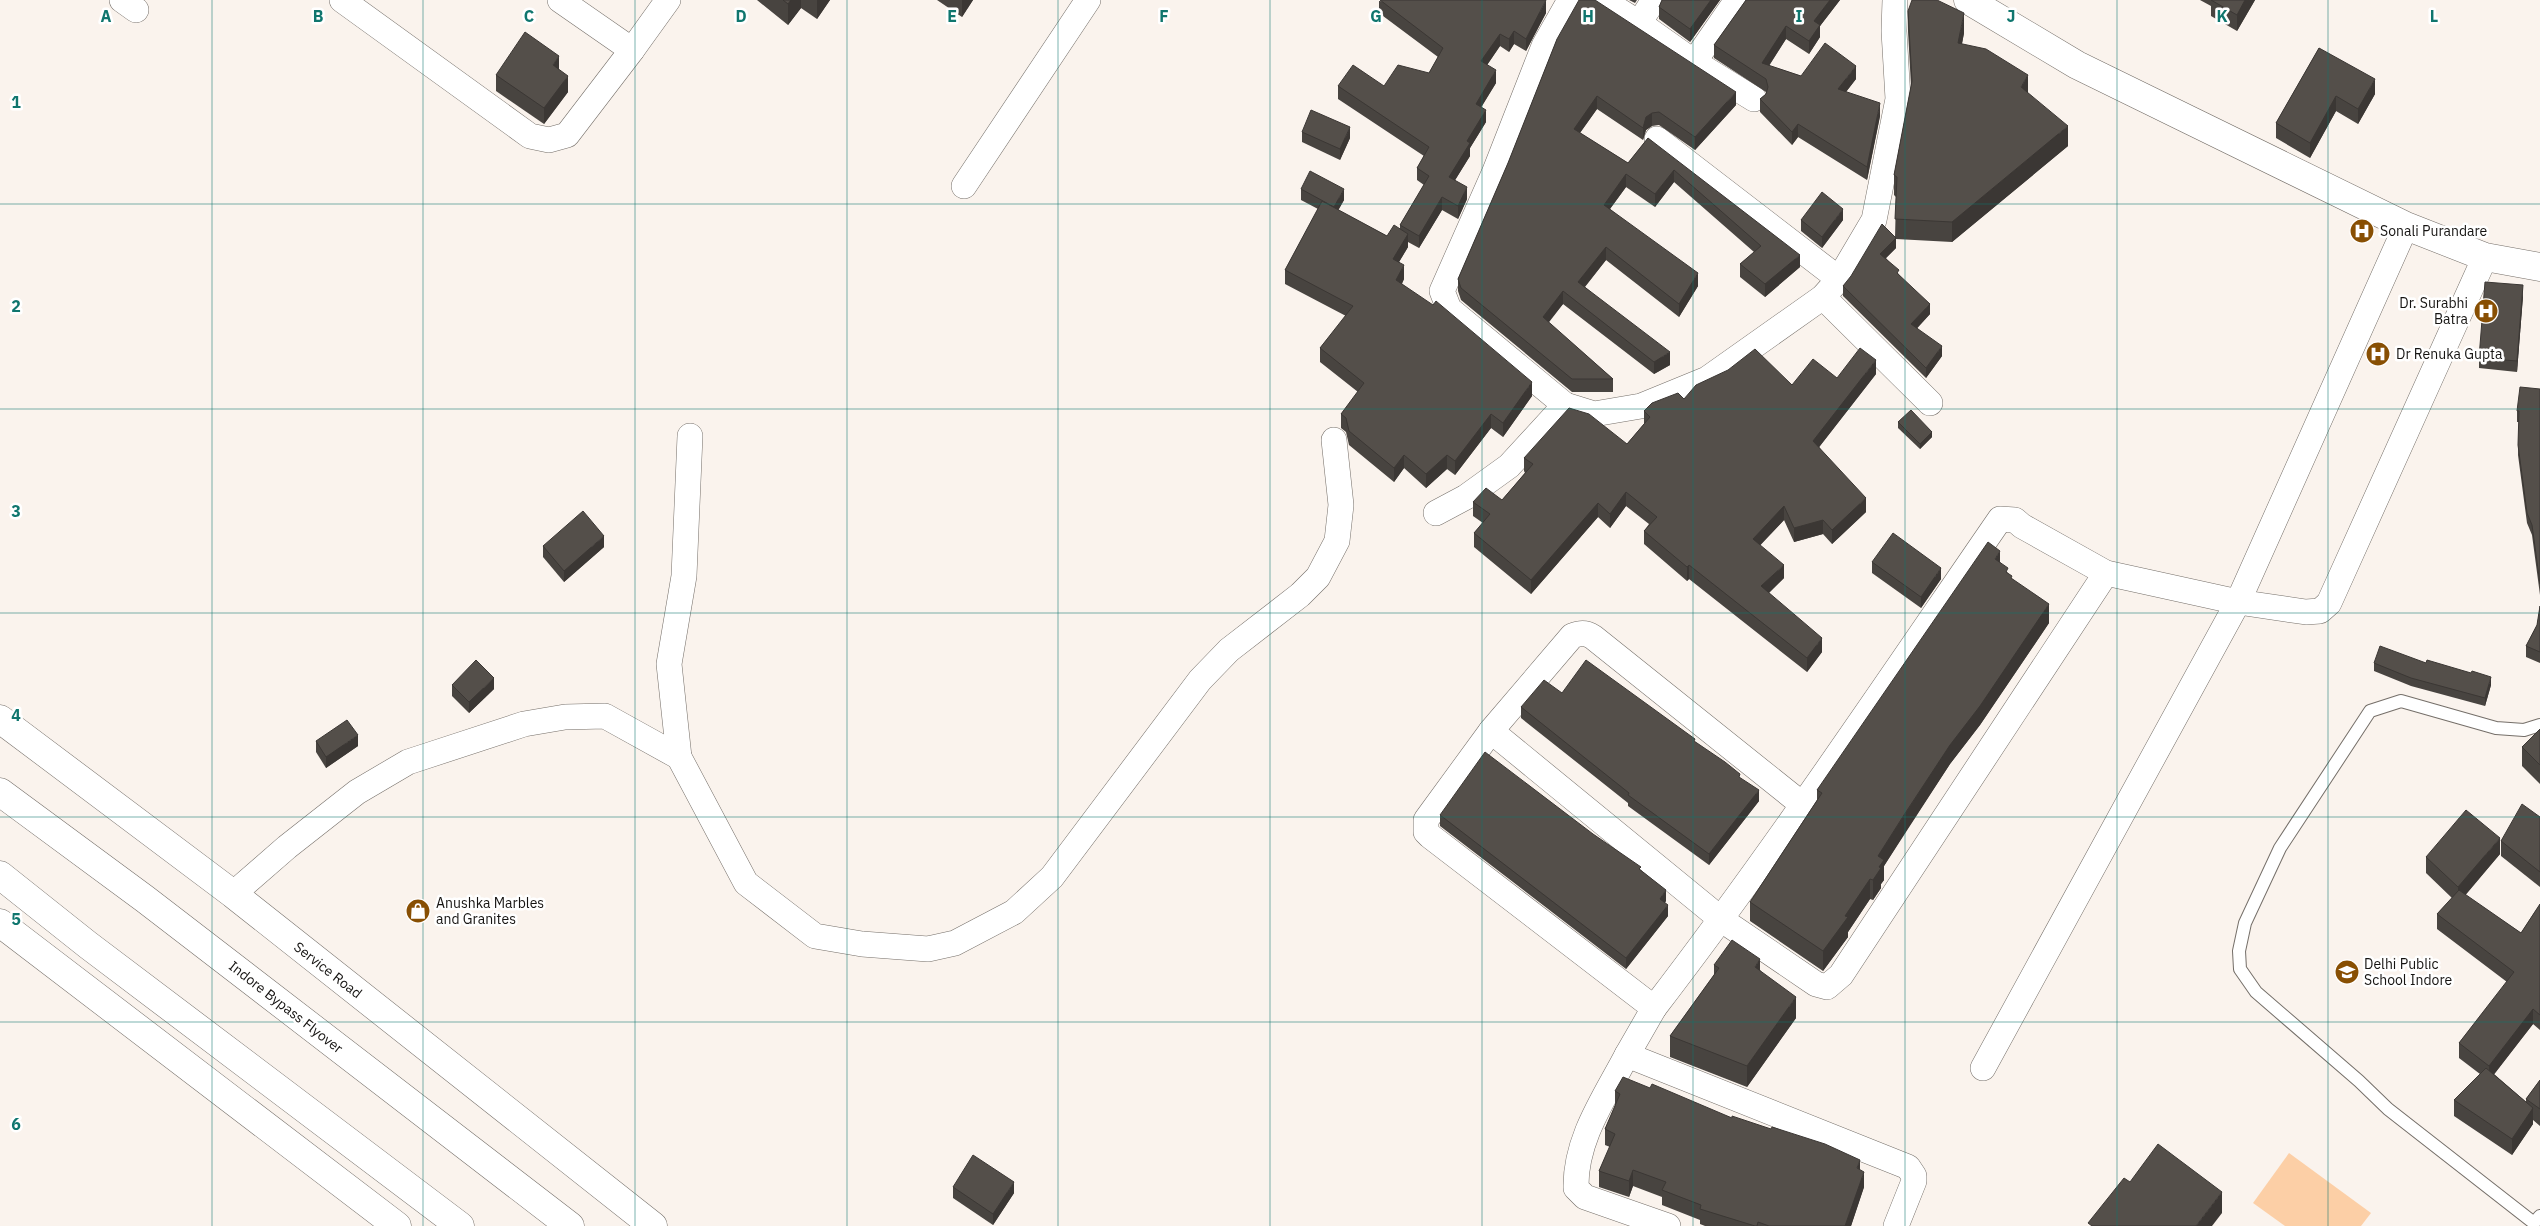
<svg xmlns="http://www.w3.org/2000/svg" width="2540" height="1226" viewBox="0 0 2540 1226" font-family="'IBM Plex Sans',sans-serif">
<rect width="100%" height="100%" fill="#faf3ed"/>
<path fill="#fccfa6" d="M2289,1153l82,60 -10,13h-76l-32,-23z"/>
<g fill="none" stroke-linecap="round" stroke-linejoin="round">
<defs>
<path id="service" d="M2540,725l-16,5 -28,-2 -95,-27 -31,10 -90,137 -35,75 -6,28 1,18 16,23 103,89 29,28 146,114 6,-7"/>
<g id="minor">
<path d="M122,0l14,10"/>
<path d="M342,0l188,136 19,4 18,-5 65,-85"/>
<path d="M560,0l72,50 36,-50"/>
<path d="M1570,0l-26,46 -49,125 -53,120 7,18 116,96 29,9 47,-8 66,-27 116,-82 16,-18 35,-59 24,-121 -4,-68 1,-31"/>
<path d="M1602,0l37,23"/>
<path d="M1654,0l-15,23 55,39 43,-62"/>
<path d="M1694,62l60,37"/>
<path d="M1657,139l182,140"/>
<path d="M964,186l124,-186"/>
<path d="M1823,297l107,106"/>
<path d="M1436,513l30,-16 43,-31 56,-61"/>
<path d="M1491,731l231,189 94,64 11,3 14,-12 265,-402"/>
<path d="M679,757l-10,-93 15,-88 6,-140"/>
<path d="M1803,805l-210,-168c-8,-5 -13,-4 -21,-1l-81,95 -65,89v12l4,4 224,172 -27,47 281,112 6,9v5l-18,45"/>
<path d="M233,894l54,-47 70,-55 51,-30 116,-38 41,-7 40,-1 74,41 67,126 69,53 47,8 66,5 27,-6 59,-31 38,-35 148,-197 29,-30 71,-55 18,-18 19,-36 4,-36 -7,-65"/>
<path d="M1654,1008c122,-159 233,-325 346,-489l15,1 7,6 84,47 132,29 68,10 14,-1 9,-8 156,-346"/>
<path d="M1627,1055c-22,42 -52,84 -51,133l9,9 83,29"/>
<path d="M1983,1068l255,-466 168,-376"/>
</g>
<g id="tertiary">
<path d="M1968,0l109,65 329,161 79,31 55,10"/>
<path d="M0,719l233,175 420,332"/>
<path d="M0,923l397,303"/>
</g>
<g id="trunk">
<path d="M0,792l145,107 425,327"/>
<path d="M0,875l88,70 372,281"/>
</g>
</defs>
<use href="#service" stroke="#756f69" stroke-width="14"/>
<use href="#minor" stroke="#756f69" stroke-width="26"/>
<use href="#tertiary" stroke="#756f69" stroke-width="29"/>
<use href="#trunk" stroke="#756f69" stroke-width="29"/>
<use href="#service" stroke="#fff" stroke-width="12"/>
<use href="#minor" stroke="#fff" stroke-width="25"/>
<use href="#tertiary" stroke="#fff" stroke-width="28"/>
<use href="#trunk" stroke="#fff" stroke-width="28"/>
</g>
<g fill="#484440">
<path d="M757,0h73l-13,19 -16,-11 -13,17z"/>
<path d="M937,0h36l-11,17z"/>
<path d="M1629,0h8l-2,3z"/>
<path d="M1662,0h58l-30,42 -31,-23v-12z"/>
<path d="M1746,0h94l-20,26v11l-11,17 -23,-15 -17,27 32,10 55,3 -10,13 34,24 -13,64 -69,-43 -6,8 -32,-33v-13l6,-5v-2l-52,-34v-13z"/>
<path d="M2200,0h55l-18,31 -26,-15v-10z"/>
<path d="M1379,1l167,12 -20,38 -12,-7 -5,8 -9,-6 -13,19 9,18 -15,24 5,15 -16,26v8l-15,24 12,19 -9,20 -16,-9 -23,38 -11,-6v5l-9,15 5,17 -2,5 130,112 -29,41 -12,-9 -36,47 -8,-6 -21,19 -22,-20 -10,14 -45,-37 -3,-13 -5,-4v-14l17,-22 -38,-30v-14l26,-32 -61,-32v-14l33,-61 -17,-9v-11l43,11 -6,10 49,26 13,-7v-4l24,-40 -7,-5v-12l7,-12 -86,-57v-13h46l45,-13 9,-16 -59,-44z"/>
<path d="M1908,11l56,22 -2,11 66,49 40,53 -116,96 -56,-3v9l-10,10 44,56 -13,14 25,28 -16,22 -83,-82v-10l52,-48 1,-41 -2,-2v-20l17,-89 -3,-55z"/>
<path d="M1557,39l179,66 -41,45 -36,-25 -7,1 -6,4 -3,10 -46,-31 -17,24 48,30 20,-25 152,129 -35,30 -25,-20v-13l14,-12 -80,-70 -19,25 -29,-20 -16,22 88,77 -19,31 -73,-57 -21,27 85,78 -16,9 -91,-70 -15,18 65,57v13h-41l-111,-92 -3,-9v-12l50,-116z"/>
<path d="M2319,48l56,46 -17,30 -22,-13 -26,47 -34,-20v-15z"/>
<path d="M559,70l9,22 -24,32 -48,-33v-16z"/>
<path d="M1302,132l48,6 -10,22 -38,-18z"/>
<path d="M1801,220h42l-21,28 -21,-17z"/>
<path d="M2523,296l-6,76 -38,-4v-10z"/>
<path d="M1876,374l-57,73 47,65 -34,32 -9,-10 -29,8 -10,-22 -24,25 24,33 -15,15 53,59 -15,20 -118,-93 -2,2 -43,-37v-13l5,-7 -23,-18 -16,22 -12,-11 -67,77 -57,-47v-14l9,-10 -10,-7v-14l29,-2 23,-27 -1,-2v-13l103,-14 17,-20v-13l40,-12 153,-21z"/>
<path d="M2540,389v206l-8,-60 -5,-12 -9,-68 1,-33h-2v-11z"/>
<path d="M1898,422l34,15 -12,12 -22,-21z"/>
<path d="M543,546l61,1 -40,35 -21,-25z"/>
<path d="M1872,562l69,17 -20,29 -49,-35z"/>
<path d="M2000,562l12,17 37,44 -69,102 -30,39 -46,70 -20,32v14l-3,4v4l-8,12 -3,-1 -22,33v5l-25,34 -73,-50v-19l67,-102v-10z"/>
<path d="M2540,606v57l-14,-6v-11l11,-21z"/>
<path d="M2374,663h52l65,22 -6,21 -74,-20 -37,-15z"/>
<path d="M452,685l42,4 -25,24 -17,-17z"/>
<path d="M1562,693l133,49 45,36 19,23 -50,64 -81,-59v-3l-107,-85v-11z"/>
<path d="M2540,729v55l-18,-18v-19z"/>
<path d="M316,741l42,5 -32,22 -10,-16z"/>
<path d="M1440,815l201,55 25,31 -1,1 3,14 -42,53 -186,-143z"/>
<path d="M2540,817v70l-39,-31v-15z"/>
<path d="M2500,854l-35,41 56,38 19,-29v126l-7,-6 -39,50 32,28v-3l14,-19v46l-7,-6v4l-21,31 -58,-39v-16l26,-26 -21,-16v-15l48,-61 -70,-53v-15l15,-16 -26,-25v-16z"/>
<path d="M1714,965l46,5 36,48 -49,69 -77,-30v-21l44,-61z"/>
<path d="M1650,1088l82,30 128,52 4,17 -13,39h-146l-5,-2v-4l-38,-15v-8l-29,-11 -4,11 -30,-10v-16l11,-24 -5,-2v-16l10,-23v-15z"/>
<path d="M953,1187l61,6 -21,32 -40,-27z"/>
</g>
<g fill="#3b3734">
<path d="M791,0h10v8l-13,17v-21z"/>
<path d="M817,0h13l-13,19z"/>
<path d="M962,0h11l-11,17z"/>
<path d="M1546,0v13l-20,38v-12z"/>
<path d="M1711,0h9l-30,42v-13z"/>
<path d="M1830,0h10l-20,26v11l-11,17v-13l5,-20z"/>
<path d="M2245,0h10l-18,31v-16z"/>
<path d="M1964,13v20l-6,30v-20z"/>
<path d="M1786,26v13l-24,37v-13z"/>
<path d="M1514,31v13l-5,8v-13z"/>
<path d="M1500,34v12l-19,28v-13z"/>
<path d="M559,56v16l-6,-7z"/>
<path d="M1856,66v13l-18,23v-13z"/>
<path d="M1496,70v13l-20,33v-12z"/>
<path d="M2028,75v20l-7,-8z"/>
<path d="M568,76v16l-24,32v-16z"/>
<path d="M2375,79v15l-17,30v-15z"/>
<path d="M1736,92v13l-41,45v-13z"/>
<path d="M1597,96v13l-23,32v-12z"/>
<path d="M2336,96v15l-26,47v-15z"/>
<path d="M1880,103v13l-13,64v-13z"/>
<path d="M1486,110v12l-16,26v8l-21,34v-13l18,-36z"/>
<path d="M1652,113v13l-6,4 -3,10v-12l3,-11z"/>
<path d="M1798,124v13l-6,8v-13z"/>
<path d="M2068,126v20l-116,96v-20z"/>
<path d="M1350,127v11l-10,22v-11z"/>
<path d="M1674,170v12l-19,25v-13z"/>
<path d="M1626,174v13l-22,30v-12z"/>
<path d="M1467,187v12l-9,20v-13z"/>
<path d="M1344,189v11l-10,18v-11z"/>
<path d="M1442,197v13l-23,38v-12z"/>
<path d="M1843,209v11l-21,28v-11z"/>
<path d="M1408,234v13l-15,25v-13z"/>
<path d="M1896,238v10l-16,16v-10z"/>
<path d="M1606,247v13l-28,35v-13z"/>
<path d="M1800,255v12l-35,30v-13z"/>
<path d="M1404,265v14l-8,15v-14z"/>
<path d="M1698,273v13l-19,31v-13z"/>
<path d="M2523,285v11l-6,76v-11z"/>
<path d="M1563,291v13l-20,26v-13z"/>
<path d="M1930,304v10l-19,21v-11z"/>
<path d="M1942,346v10l-16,22v-10z"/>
<path d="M1670,352v13l-16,9v-12z"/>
<path d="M1876,360v14l-63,81v-14z"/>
<path d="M1532,382v14l-29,41v-14z"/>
<path d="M1491,414v14l-36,47v-14z"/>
<path d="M1932,432v5l-12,12v-5z"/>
<path d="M1404,455v13l-10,14v-14z"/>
<path d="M1447,455v14l-21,19v-14z"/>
<path d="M1626,492v14l-16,22v-14z"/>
<path d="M1866,498v14l-34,32v-14z"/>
<path d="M1598,503v14l-67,77v-14z"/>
<path d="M1784,506v14l-31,33v-14z"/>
<path d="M1823,520v14l-29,8v-14z"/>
<path d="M604,536v11l-40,35v-11z"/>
<path d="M2000,551v20l-5,-12z"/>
<path d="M1689,565v14l-2,2v-14z"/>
<path d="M1784,565v13l-23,22v-14z"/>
<path d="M1941,568v11l-20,29v-11z"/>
<path d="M2049,604v19l-69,102 -30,39 -66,102v14l-3,4v4l-8,12v-20l5,-24 72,-111z"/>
<path d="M1822,638v14l-15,20v-14z"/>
<path d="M2491,677v8l-6,21v-8z"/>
<path d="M494,678v11l-25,24v-11z"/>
<path d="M358,735v11l-32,22v-11z"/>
<path d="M1759,790v11l-50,64v-11z"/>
<path d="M2500,838v16l-42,50v-17z"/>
<path d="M1870,879v20l-22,33v5l-25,34v-20l22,-35z"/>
<path d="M1666,890v11l-6,9v-11z"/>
<path d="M1668,905v11l-42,53v-11z"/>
<path d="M1760,959v22l-5,-14z"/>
<path d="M1796,997v21l-49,69v-21z"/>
<path d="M2533,1009v15l-44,57v-15z"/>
<path d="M2533,1108v16l-21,31v-16z"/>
<path d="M1860,1160v15l-3,-7z"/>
<path d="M1633,1170v16l-4,11v-16z"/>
<path d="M1864,1172v15l-13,39h-6z"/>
<path d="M1014,1182v11l-21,32v-11z"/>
<path d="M2222,1192v21l-10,13h-16z"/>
</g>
<g fill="#544f4a" stroke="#3b3734">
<path d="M783,0h8l-3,4z"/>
<path d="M1380,0h166l-20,39 -12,-8 -5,8 -9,-5 -19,27 15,9 -20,34 10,6 -19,31 3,2 -21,34 18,10 -9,19 -16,-9 -23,39 -19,-11 29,-49 -12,-8 12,-21 -91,-61 15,-21 31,21 14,-21 31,8 14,-25z"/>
<path d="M1579,0h16l141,92 -41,45 -36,-25 -7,1 -6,4 -3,11 -46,-32 -23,33 54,34 20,-25 152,117 -35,29 -25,-20 21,-18 -87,-76 -19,24 -29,-20 -22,31 94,68 -19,31 -73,-57 -28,35 92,70 -16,10 -91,-71 -20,26 70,62h-41l-111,-91 -3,-9 50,-116 49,-124z"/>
<path d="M1662,0h49l-21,29 -31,-22z"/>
<path d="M1746,0h84l-16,21 6,4 -11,16 -23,-15 -24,37 39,13 24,-33 31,23 -18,23 42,14 -13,64 -69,-43 -6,8 -32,-33 6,-5 2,-7 -2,-8 -52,-34z"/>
<path d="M1912,0h25l27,13 -6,30 28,6 42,26 -7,12 47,39 -116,96 -57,-3 2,-42 -3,-2 18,-94 -4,-70z"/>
<path d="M2211,0h34l-8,15z"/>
<path d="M525,32l34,24 -6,9 15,11 -24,32 -48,-33z"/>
<path d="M2319,48l56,31 -17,30 -22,-13 -26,47 -34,-20z"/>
<path d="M1311,110l39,17 -10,22 -38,-17z"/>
<path d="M1310,171l34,18 -10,18 -33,-18z"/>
<path d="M1822,192l21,17 -21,28 -21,-17z"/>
<path d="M1322,201l65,35 7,-11 14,9 -15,25 11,6 -8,15 37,25 3,-4 96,81 -29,41 -12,-9 -36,47 -8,-6 -21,19 -22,-19 -10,13 -45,-37 -3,-13 -5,-4 23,-31 -44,-35 33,-42 -68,-36z"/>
<path d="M1882,224l14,14 -16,16 19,16 -2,3 33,31 -19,20 31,22 -16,22 -83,-82 8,-10z"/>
<path d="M2485,282l38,3 -6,76 -38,-3z"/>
<path d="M1860,348l16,12 -63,81 53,57 -34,32 -9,-10 -29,8 -10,-22 -31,33 31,26 -23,21 61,52 -15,20 -118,-93 -2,2 -43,-36 13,-14 -31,-25 -16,22 -12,-11 -67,77 -57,-47 16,-19 -17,-12 13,-14 16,12 31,-36 -9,-6 45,-50 20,6 38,30 23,-27 -6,-6 8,-8 26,-10 6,6 12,-14 32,-15 27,-21 37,36 21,-26 24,19z"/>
<path d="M2520,387l20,2v195l-8,-59 -5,-12 -9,-68 1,-34h-2z"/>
<path d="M1911,410l21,22 -12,12 -22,-22z"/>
<path d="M583,511l21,25 -40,35 -21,-25z"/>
<path d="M1893,533l48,35 -20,29 -49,-35z"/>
<path d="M1988,542l12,9 -5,8 13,9 -2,4 6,4 -1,2 38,26 -69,102 -30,39 -46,70 -26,41 6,4 -5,7 2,1 -8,12 -3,-1 -25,37 3,1 -25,34 -73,-49 72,-109 -5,-3z"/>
<path d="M2540,606v46l-14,-6 11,-21z"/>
<path d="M2380,646l46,17 1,-3 44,13 1,-2 19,6 -6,21 -74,-20 -37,-15z"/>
<path d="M476,660l18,18 -25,24 -17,-17z"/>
<path d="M1586,660l109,79 -1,2 31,21 15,12 -1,3 20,13 -50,64 -81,-59 1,-2 -108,-86 23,-27 18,13z"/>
<path d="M347,720l11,15 -32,22 -10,-16z"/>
<path d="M2540,729v36l-18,-18z"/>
<path d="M1485,752l108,82 48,33 -2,2 27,21 -6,9 8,6 -42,53 -186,-143z"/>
<path d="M2522,804l18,13v55l-39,-31z"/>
<path d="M2466,810l34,28 -42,49 -32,-30z"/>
<path d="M2459,890l62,43 19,-29v111l-7,-6 -44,57 -30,-23 55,-71 -77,-58z"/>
<path d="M1732,940l28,19 -5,8 41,30 -49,69 -77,-30 49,-68 -5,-3z"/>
<path d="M2486,1068l47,40 -21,31 -58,-39z"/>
<path d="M1623,1077l27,11 2,-4 80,34v-2l39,13 1,-2 53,17 35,16 -3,8 7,4 -19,54h-76l-11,-4 -1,4h-2l-55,-17 1,-4 -39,-15 4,-8 -33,-12 -4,11 -30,-10 16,-37 -10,-5 15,-35 -5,-3z"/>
<path d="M2540,1080v29l-14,-10z"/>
<path d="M2158,1144l64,48 -26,34h-104l-4,-3 36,-45 6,4z"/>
<path d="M973,1155l41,27 -21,32 -40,-27z"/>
</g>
<path fill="none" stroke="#0f766e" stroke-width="1" stroke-opacity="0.55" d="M212,0v1226M423,0v1226M635,0v1226M847,0v1226M1058,0v1226M1270,0v1226M1482,0v1226M1693,0v1226M1905,0v1226M2117,0v1226M2328,0v1226M0,204h2540M0,409h2540M0,613h2540M0,817h2540M0,1022h2540"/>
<defs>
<symbol id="hospital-disc" viewBox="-11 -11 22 22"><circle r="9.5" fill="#884f03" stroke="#fff"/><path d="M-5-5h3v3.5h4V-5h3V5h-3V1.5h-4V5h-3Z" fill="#fff"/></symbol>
<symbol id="shop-disc" viewBox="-11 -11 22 22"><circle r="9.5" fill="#884f03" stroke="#fff"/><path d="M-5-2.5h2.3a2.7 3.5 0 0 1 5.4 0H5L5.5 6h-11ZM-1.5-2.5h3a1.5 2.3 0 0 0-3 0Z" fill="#fff"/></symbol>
<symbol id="school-disc" viewBox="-11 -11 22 22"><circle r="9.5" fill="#884f03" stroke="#fff"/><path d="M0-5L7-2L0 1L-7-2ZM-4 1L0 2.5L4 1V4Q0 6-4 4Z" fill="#fff"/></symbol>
</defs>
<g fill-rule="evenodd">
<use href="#hospital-disc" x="2348" y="217" width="28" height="28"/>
<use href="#hospital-disc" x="2472" y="297" width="28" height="28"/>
<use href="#hospital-disc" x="2364" y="340" width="28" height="28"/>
<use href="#shop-disc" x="404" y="897" width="28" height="28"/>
<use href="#school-disc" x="2333" y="958" width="28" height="28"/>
</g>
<g text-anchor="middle" stroke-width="5" stroke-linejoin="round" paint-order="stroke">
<g font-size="14" fill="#151311" stroke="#fff" text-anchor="start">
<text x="2380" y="236">Sonali Purandare</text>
<text x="2468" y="308" text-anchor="end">Dr. Surabhi<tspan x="2468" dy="16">Batra</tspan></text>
<text x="2396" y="359">Dr Renuka Gupta</text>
<text x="436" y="908">Anushka Marbles<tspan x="436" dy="16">and Granites</tspan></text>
<text x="2364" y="969">Delhi Public<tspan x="2364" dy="16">School Indore</tspan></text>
</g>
<g font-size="14" fill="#151311" stroke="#fff">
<text transform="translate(328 970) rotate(38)" y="5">Service Road</text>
<text transform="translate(286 1007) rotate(38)" y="5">Indore Bypass Flyover</text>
</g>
</g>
<g font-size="16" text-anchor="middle" font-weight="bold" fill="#0f766e" stroke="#fff" stroke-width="5" stroke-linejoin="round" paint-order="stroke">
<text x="106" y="22">A</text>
<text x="318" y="22">B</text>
<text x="529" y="22">C</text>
<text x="741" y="22">D</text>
<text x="952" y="22">E</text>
<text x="1164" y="22">F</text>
<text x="1376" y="22">G</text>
<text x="1588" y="22">H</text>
<text x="1799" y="22">I</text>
<text x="2011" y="22">J</text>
<text x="2222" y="22">K</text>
<text x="2434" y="22">L</text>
<text x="16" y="108">1</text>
<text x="16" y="312">2</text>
<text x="16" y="517">3</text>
<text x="16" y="721">4</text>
<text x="16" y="925">5</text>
<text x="16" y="1130">6</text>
</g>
</svg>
